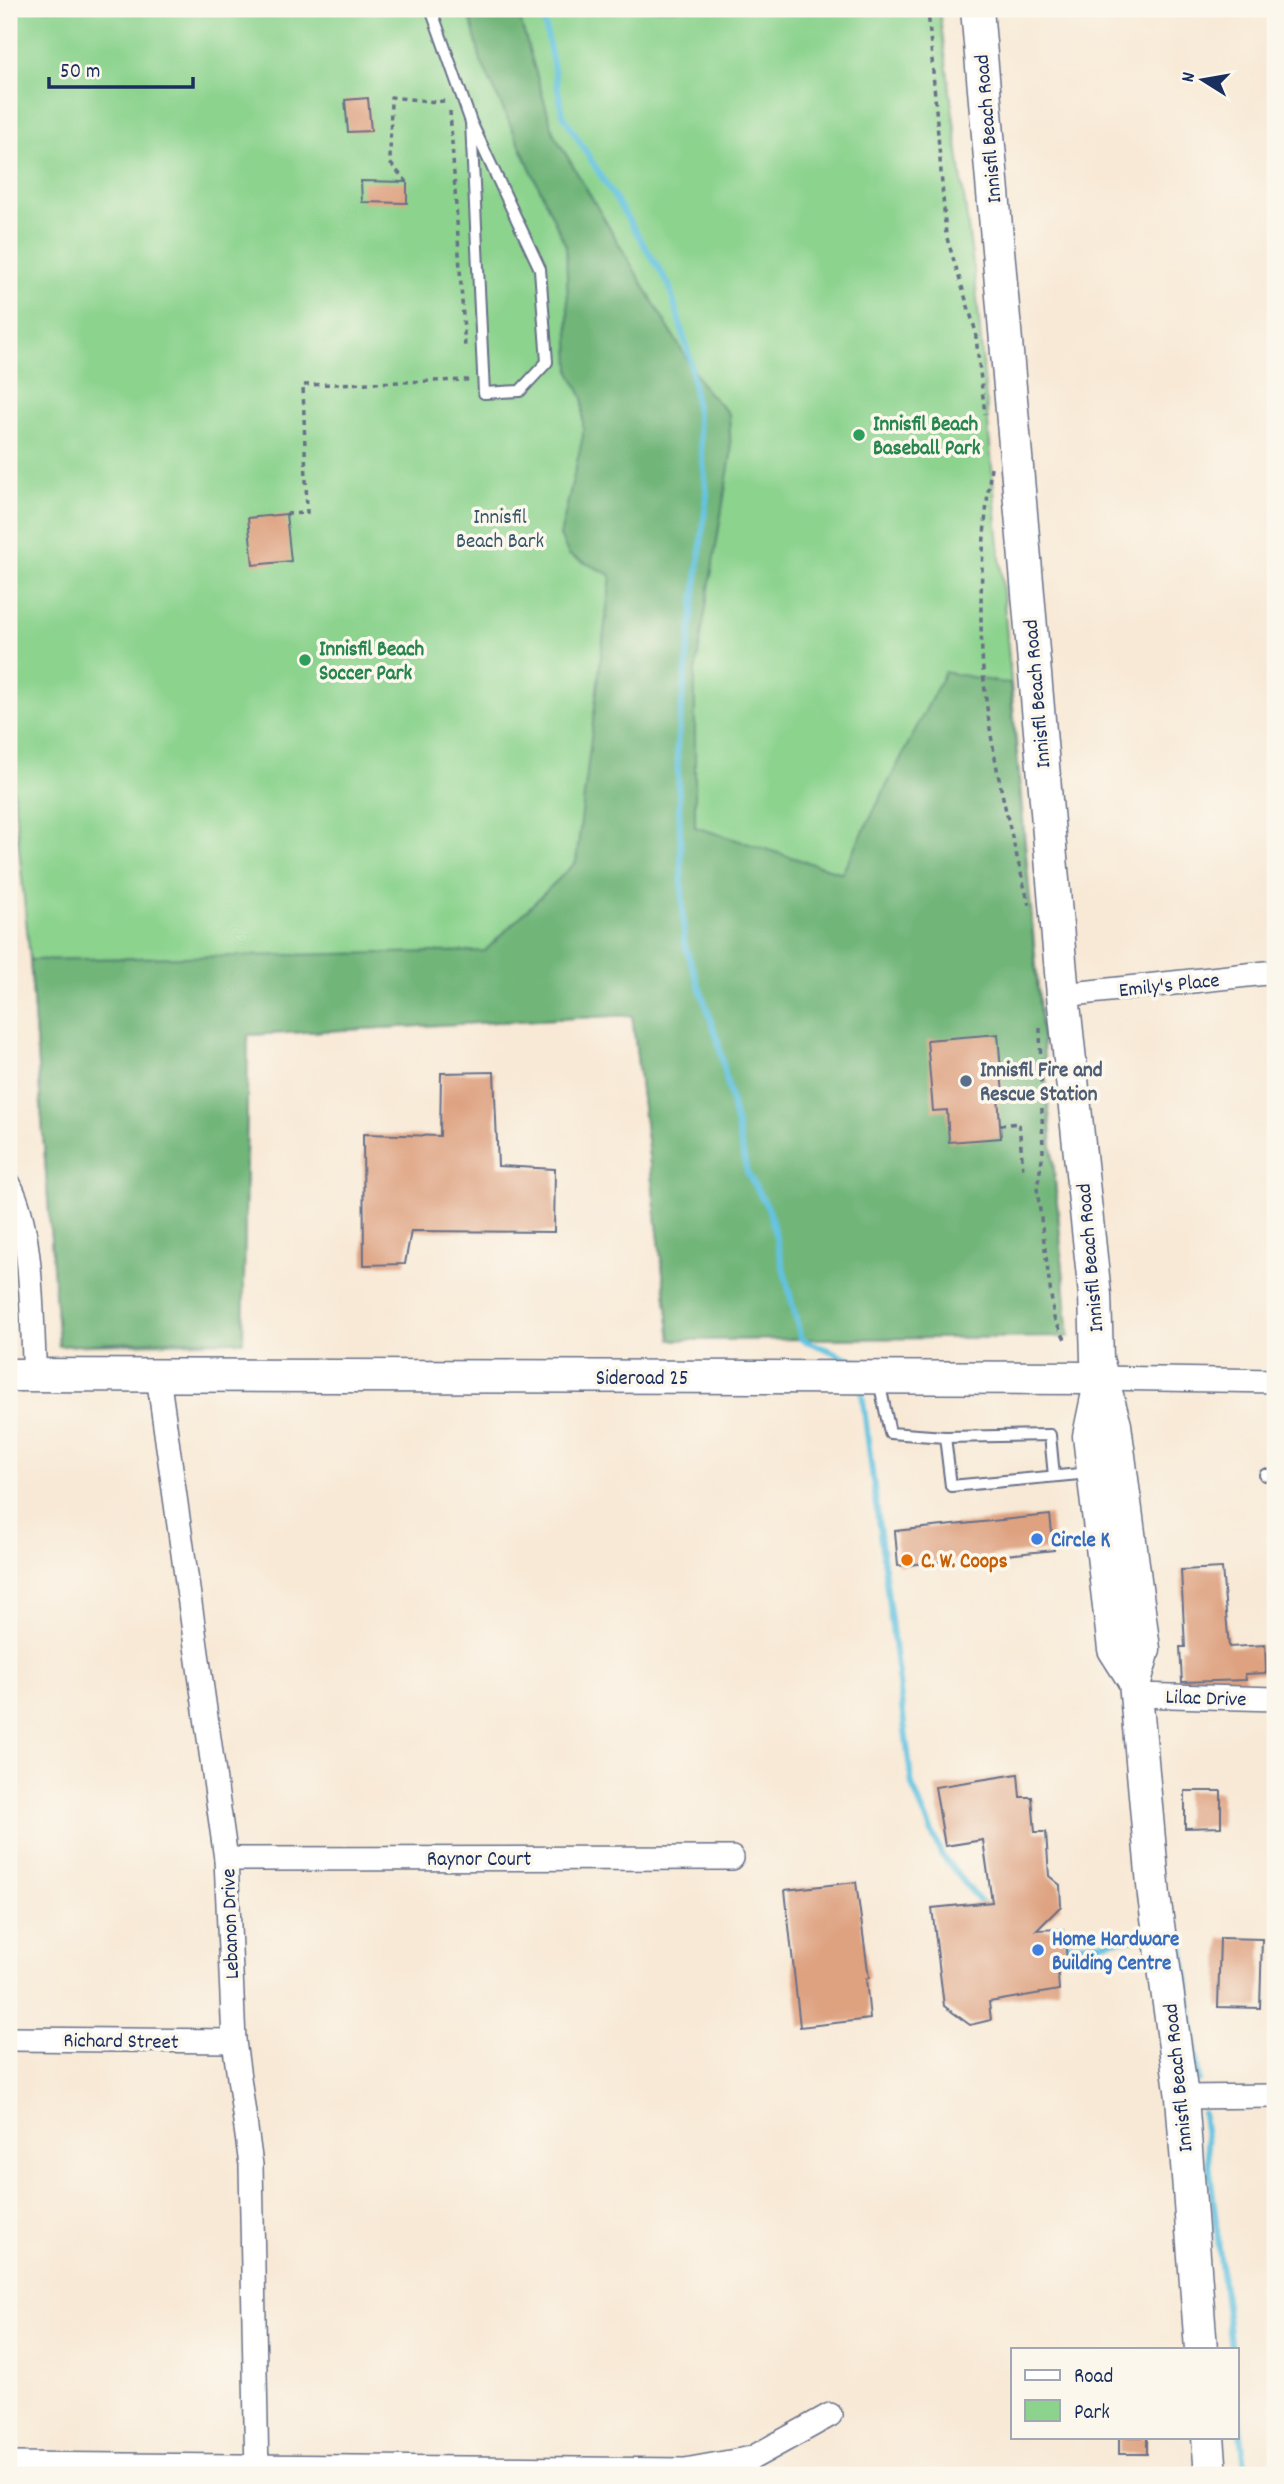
<svg xmlns="http://www.w3.org/2000/svg" width="1284" height="2484" viewBox="0 0 1284 2484" font-family="Dekko,sans-serif">
<rect width="100%" height="100%" fill="#fbf7ec"/>
<filter id="ink" filterUnits="userSpaceOnUse"><feTurbulence type="fractalNoise" baseFrequency=".0143" numOctaves="2"/><feDisplacementMap in="SourceGraphic" scale="14" xChannelSelector="R" yChannelSelector="G"/><feConvolveMatrix kernelMatrix="1 2 1 2 8 2 1 2 1" color-interpolation-filters="sRGB"/></filter>
<filter id="wash" filterUnits="userSpaceOnUse"><feTurbulence type="fractalNoise" baseFrequency=".00686" numOctaves="4" result="noise"/><feDisplacementMap in="SourceGraphic" scale="28" xChannelSelector="R" yChannelSelector="G"/><feGaussianBlur stdDeviation="1.57" result="paint"/><feColorMatrix in="noise" values="0 0 0 0 0 0 0 0 0 0 0 0 0 0 0 0 0 1.4 0 .05"/><feComposite in="paint" operator="in"/></filter>
<g filter="url(#wash)">
<rect width="100%" height="100%" fill="#f8e9d6"/>
<path fill="#8cd38e" stroke="#548176" stroke-width="2" d="M9,9h930l37,278 93,1050 -398,3 -39,-325 -384,20 -5,306 -184,5 -29,-386 -21,-215z"/>
<path fill="#71b579" stroke="#46726c" stroke-width="2" d="M468,9h49l37,125 150,254 25,26 2,41 -36,218v154l147,46 103,-201 65,12 59,653 -398,3 -39,-325 -384,20 -5,306 -75,-1 -109,6 -29,-386 455,-9 91,-89 35,-287 -42,-20 -9,-19 23,-100v-38l-13,-26 -4,-126 -85,-185z"/>
<g fill="none" stroke-linecap="round" stroke-linejoin="round">
<g stroke="#62c2e0" stroke-width="6">
<path d="M542,9l21,106 106,170 21,74 17,135 -30,251 7,197 34,99 29,131 22,38 32,129 57,23 1,5"/>
<path d="M861,1385l51,400 29,69 45,55"/>
<path d="M1059,1942c30,7 60,-6 90,-2"/>
<path d="M1170,1943l13,2 16,136"/>
<path d="M1203,2113l28,236"/>
<path d="M1237,2399l9,76"/>
</g>
</g>
<g id="blocks">
<g fill="#dea281">
<path d="M368,98l3,33 -23,1 -3,-32z"/>
<path d="M361,181l46,1v21l-45,-1z"/>
<path d="M286,514l5,47 -38,4 -5,-47z"/>
<path d="M998,1034l5,61 -5,1 3,42 -52,4 -2,-32 -14,1 -6,-71z"/>
<path d="M494,1072l4,94 57,3 -1,63 -143,-1 -6,33 -41,1 -1,-131 77,2 1,-63z"/>
<path d="M1050,1515l4,35 -156,16 -3,-35z"/>
<path d="M1222,1568l7,79 36,-2 1,28 -21,1 1,6 -64,2 -2,-35h5l-4,-77z"/>
<path d="M1018,1774l2,23h12l3,35h11l3,44 11,9 1,21 -24,24 27,-1 3,31 -10,1 2,29 -70,12 2,18 -21,5 -26,-19 -12,-98 60,-6 -9,-62 -38,6 -10,-59z"/>
<path d="M1185,1791h36v36l-36,1z"/>
<path d="M856,1882l13,96 -3,1 4,40 -70,8 -15,-137z"/>
<path d="M1220,1938l42,1 -2,69 -42,-1z"/>
<rect x="1119" y="2437" width="28" height="17"/>
</g>
</g>
</g>
<g filter="url(#ink)">
<use href="#blocks" fill-opacity="0" stroke="#687088" stroke-width="2"/>
<g fill="none" stroke-linecap="round" stroke-linejoin="round">
<defs>
<g id="lane">
<path d="M431,9l40,113 13,271 36,-2 27,-29 -7,-93 -69,-147"/>
<path d="M879,1381l11,52 55,4 6,49 139,-13"/>
<path d="M945,1437l105,-2 4,41"/>
<path d="M1265,1475h10"/>
</g>
<g id="street">
<path d="M1063,995l212,-23"/>
<path d="M9,1184c25,46 22,137 26,191"/>
<path d="M158,1376l68,483 8,182 17,124 6,310"/>
<path d="M1101,1378l174,3"/>
<path d="M1137,1695l138,4"/>
<path d="M226,1859l506,-1"/>
<path d="M9,2039l225,2"/>
<path d="M1182,2097l93,-1"/>
<path d="M9,2464l676,6 67,-12 78,-43"/>
</g>
<g id="secondary">
<path d="M977,9l86,986 32,300 2,64 18,66 29,224 -9,33 19,214 28,201 19,252"/>
<path d="M9,1375l1092,3"/>
<path d="M1100,1383l-11,53 25,213 21,33"/>
<path d="M1208,2437l3,38"/>
</g>
</defs>
<use href="#lane" stroke="#687088" stroke-width="14"/>
<use href="#street" stroke="#687088" stroke-width="26"/>
<use href="#secondary" stroke="#687088" stroke-width="35"/>
<g stroke="#687088" stroke-width="3.5" stroke-dasharray="5 5" stroke-linecap="butt">
<path d="M928,9l18,226 29,94 10,85"/>
<path d="M450,111l15,237"/>
<path d="M407,182l-17,-19 1,-66 46,5 12,-2"/>
<path d="M991,467c-9,73 -14,150 -6,224 8,73 26,143 44,214"/>
<path d="M286,514l21,-1 -4,-128 164,-5v-4"/>
<path d="M1040,1028l3,125 -6,35 17,130 12,23"/>
<path d="M1000,1125l19,-2 4,48"/>
</g>
<use href="#lane" stroke="#fff" stroke-width="10"/>
<use href="#street" stroke="#fff" stroke-width="23"/>
<use href="#secondary" stroke="#fff" stroke-width="32"/>
</g>
</g>
<g fill="#2e9e5b" stroke="#fbf7ec" stroke-width="2.5">
<circle cx="859" cy="435" r="7"/>
<circle cx="305" cy="660" r="7"/>
</g>
<circle fill="#5c6f8a" stroke="#fbf7ec" stroke-width="2.5" cx="966" cy="1081" r="7"/>
<g fill="#3f7fe0" stroke="#fbf7ec" stroke-width="2.5">
<circle cx="1037" cy="1539" r="7"/>
<circle cx="1038" cy="1950" r="7"/>
</g>
<circle fill="#e8710a" stroke="#fbf7ec" stroke-width="2.5" cx="907" cy="1560" r="7"/>
<g text-anchor="middle" stroke-width="7" stroke-linejoin="round" paint-order="stroke">
<g font-size="21" fill="#1b2f5e" stroke="#fbf7ec">
<text transform="translate(987 129) rotate(-95)" y="7">Innisfil Beach Road</text>
<text transform="translate(1036 694) rotate(-95)" y="7">Innisfil Beach Road</text>
<text transform="translate(1169 984) rotate(-6)" y="7">Emily's Place</text>
<text transform="translate(1089 1258) rotate(-95)" y="7">Innisfil Beach Road</text>
<text x="642" y="1384">Sideroad 25</text>
<text transform="translate(1206 1697) rotate(2)" y="7">Lilac Drive</text>
<text x="479" y="1865">Raynor Court</text>
<text transform="translate(229 1924) rotate(-92)" y="7">Lebanon Drive</text>
<text transform="translate(121 2040) rotate(1)" y="7">Richard Street</text>
<text transform="translate(1177 2078) rotate(-96)" y="7">Innisfil Beach Road</text>
</g>
<g font-size="21" font-weight="bold" fill="#27864d" stroke="#fbf7ec" text-anchor="start">
<text x="873" y="430">Innisfil Beach<tspan x="873" dy="24">Baseball Park</tspan></text>
<text x="319" y="655">Innisfil Beach<tspan x="319" dy="24">Soccer Park</tspan></text>
</g>
<g font-size="21" fill="#37586a" stroke="#fbf7ec">
<text x="500" y="523">Innisfil<tspan x="500" dy="24">Beach Bark</tspan></text>
</g>
<g font-size="21" font-weight="bold" fill="#4e5e75" stroke="#fbf7ec" text-anchor="start">
<text x="980" y="1076">Innisfil Fire and<tspan x="980" dy="24">Rescue Station</tspan></text>
</g>
<g font-size="21" font-weight="bold" fill="#366cbe" stroke="#fbf7ec" text-anchor="start">
<text x="1051" y="1546">Circle K</text>
<text x="1052" y="1945">Home Hardware<tspan x="1052" dy="24">Building Centre</tspan></text>
</g>
<g font-size="21" font-weight="bold" fill="#c56008" stroke="#fbf7ec" text-anchor="start">
<text x="921" y="1567">C. W. Coops</text>
</g>
</g>
<rect width="1284" height="2484" fill="none" stroke="#fbf7ec" stroke-width="35"/>
<rect x="1011" y="2348" width="228" height="91" fill="#fbf7ec" stroke="#a1a7b3" stroke-width="2"/>
<rect x="1025" y="2370" width="35" height="10" fill="#ffffff" stroke="#a1a7b3" stroke-width="2"/>
<text x="1074" y="2382" font-size="21" fill="#1b2f5e">Road</text>
<rect x="1025" y="2400" width="35" height="21" fill="#8cd38e" stroke="#a1a7b3" stroke-width="2"/>
<text x="1074" y="2418" font-size="21" fill="#1b2f5e">Park</text>
<g transform="translate(1203 80) rotate(281)" stroke="#fbf7ec" stroke-width="5" paint-order="stroke">
<path d="M0-5L12 26L0 18L-12 26Z" fill="#1b2f5e"/>
<text y="-10" font-size="19" font-weight="bold" text-anchor="middle" fill="#1b2f5e">N</text>
</g>
<path d="M49 77v10h144v-10" fill="none" stroke="#1b2f5e" stroke-width="3.5"/>
<text x="60" y="77" font-size="21" fill="#1b2f5e" stroke="#fbf7ec" stroke-width="5" paint-order="stroke">50 m</text>
</svg>
